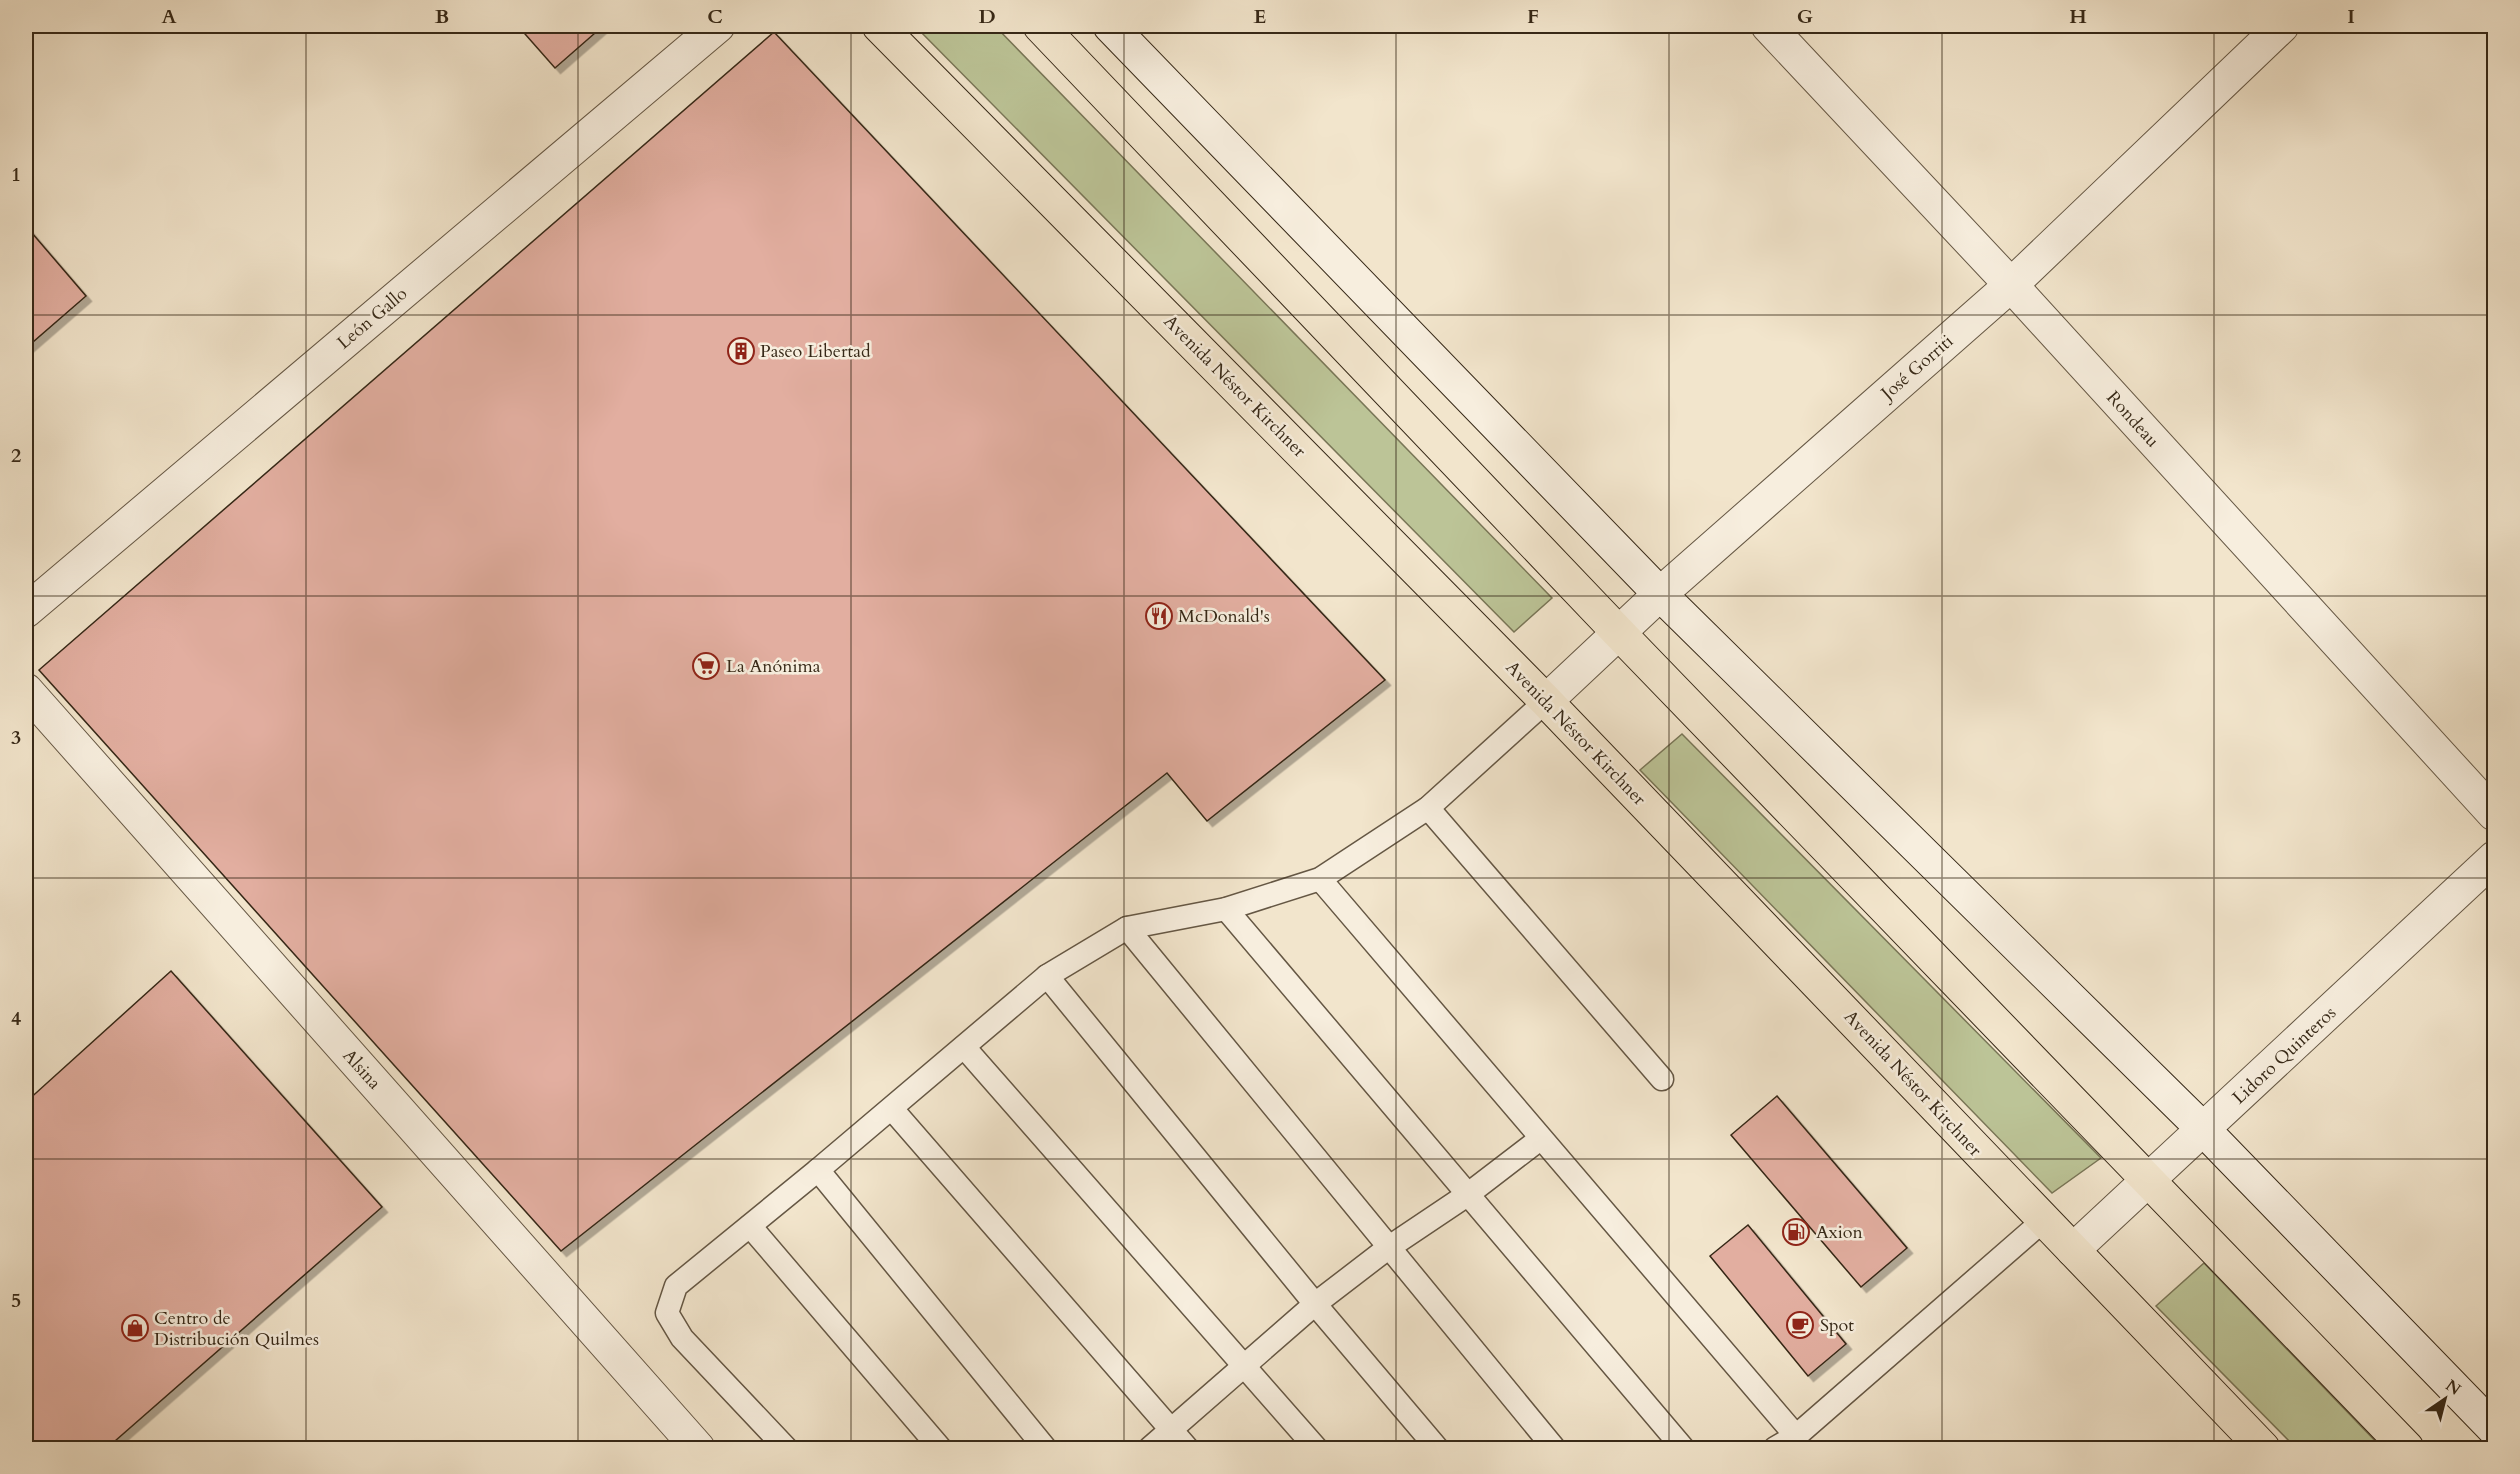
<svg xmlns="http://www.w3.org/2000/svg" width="2520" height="1474" viewBox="0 0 2520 1474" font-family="Cardo,serif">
<defs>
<filter id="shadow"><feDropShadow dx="5.5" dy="5.5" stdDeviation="0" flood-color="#0004"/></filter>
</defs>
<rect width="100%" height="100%" fill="#f2e5cc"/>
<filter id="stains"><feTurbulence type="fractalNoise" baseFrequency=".00333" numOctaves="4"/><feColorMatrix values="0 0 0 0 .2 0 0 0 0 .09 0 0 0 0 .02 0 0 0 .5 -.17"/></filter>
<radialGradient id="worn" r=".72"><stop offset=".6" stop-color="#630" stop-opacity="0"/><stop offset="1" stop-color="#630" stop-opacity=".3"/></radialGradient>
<g fill="#bcc497" stroke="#797657" stroke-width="1.5">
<path d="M915,26h80l557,572 -38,34z"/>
<path d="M1682,734l419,424 -49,35 -412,-423z"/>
<path d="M2204,1263l178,185h-86l-140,-142z"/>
</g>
<g fill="#e2aea0" stroke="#362817" stroke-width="1.5" filter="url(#shadow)">
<path d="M518,26h85l-48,42z"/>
<path d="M774,32l611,648 -178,141 -40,-48 -606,478 -522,-581z"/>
<path d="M26,226l60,70 -60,52z"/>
<path d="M171,971l211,236 -275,241h-81v-346z"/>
<path d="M1777,1096l130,152 -46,39 -130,-152z"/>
<path d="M1748,1225l98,119 -38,32 -98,-120z"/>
</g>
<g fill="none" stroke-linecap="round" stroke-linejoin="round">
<defs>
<g id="service">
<path d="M1428,808l234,271"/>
<path d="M1320,879l476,557"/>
<path d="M1226,909l457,539"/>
<path d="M1127,928l427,520"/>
<path d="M1047,976l268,328 122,144"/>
<path d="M964,1047l352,401"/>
<path d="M892,1109l295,339"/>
<path d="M750,1226l190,222"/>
<path d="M786,1448l-104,-110 -15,-25 9,-27 142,-116"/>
<path d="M1045,1448l-227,-278 229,-194 80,-48 99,-19 94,-30 108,-71 118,-107"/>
<path d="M1150,1448l165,-144 73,-56 79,-53 73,-56"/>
<path d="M1775,1448l21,-12 248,-216"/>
</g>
<g id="minor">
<path d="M1768,26l243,259 483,529"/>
<path d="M26,611l692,-585"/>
<path d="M26,690l672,758"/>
<path d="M1546,701l114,-107 351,-309 271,-259"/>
<path d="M2073,1250l421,-392"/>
</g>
<path id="secondary" d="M1110,26l550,568 544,536 290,299"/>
<g id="primary">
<path d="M879,26l667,675 717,747"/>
<path d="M1040,26l579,607 788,815"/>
</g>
</defs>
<use href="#service" stroke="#655744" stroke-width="25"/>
<use href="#minor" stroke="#655744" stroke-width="35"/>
<use href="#secondary" stroke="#362817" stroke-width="35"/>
<use href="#primary" stroke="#362817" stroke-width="35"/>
<use href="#service" stroke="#f7eede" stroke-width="22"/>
<use href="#minor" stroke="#f7eede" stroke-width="33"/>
<use href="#secondary" stroke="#f7eede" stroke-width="33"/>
<use href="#primary" stroke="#f2e5cc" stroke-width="33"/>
</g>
<path fill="none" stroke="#362817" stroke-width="1.5" stroke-opacity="0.55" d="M306,26v1422M578,26v1422M851,26v1422M1124,26v1422M1396,26v1422M1669,26v1422M1942,26v1422M2214,26v1422M26,315h2468M26,596h2468M26,878h2468M26,1159h2468"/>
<defs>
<symbol id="building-ring" viewBox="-11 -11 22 22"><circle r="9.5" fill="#f7eede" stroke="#8f2418" stroke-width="1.5"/><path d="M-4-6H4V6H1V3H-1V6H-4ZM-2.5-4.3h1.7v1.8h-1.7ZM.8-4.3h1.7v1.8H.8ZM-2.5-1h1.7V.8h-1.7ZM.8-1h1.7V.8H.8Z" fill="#8f2418"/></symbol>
<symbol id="restaurant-ring" viewBox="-11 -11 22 22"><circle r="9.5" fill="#f7eede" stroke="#8f2418" stroke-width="1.5"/><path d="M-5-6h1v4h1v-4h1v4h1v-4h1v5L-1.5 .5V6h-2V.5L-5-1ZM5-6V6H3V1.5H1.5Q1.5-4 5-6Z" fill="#8f2418"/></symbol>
<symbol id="supermarket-ring" viewBox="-11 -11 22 22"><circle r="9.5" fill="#f7eede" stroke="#8f2418" stroke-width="1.5"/><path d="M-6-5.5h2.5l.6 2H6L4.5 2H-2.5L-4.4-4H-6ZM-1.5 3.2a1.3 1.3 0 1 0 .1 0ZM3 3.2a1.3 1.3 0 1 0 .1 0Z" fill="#8f2418"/></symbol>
<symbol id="fuel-ring" viewBox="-11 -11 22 22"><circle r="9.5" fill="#f7eede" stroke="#8f2418" stroke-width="1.5"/><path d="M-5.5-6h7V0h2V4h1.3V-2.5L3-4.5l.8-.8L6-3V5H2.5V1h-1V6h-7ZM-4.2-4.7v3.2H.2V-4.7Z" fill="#8f2418"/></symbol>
<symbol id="cafe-ring" viewBox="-11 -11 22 22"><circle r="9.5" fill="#f7eede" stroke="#8f2418" stroke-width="1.5"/><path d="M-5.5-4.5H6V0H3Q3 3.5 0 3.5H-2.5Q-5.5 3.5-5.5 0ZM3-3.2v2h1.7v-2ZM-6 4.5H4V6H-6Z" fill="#8f2418"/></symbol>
<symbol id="shop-ring" viewBox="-11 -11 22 22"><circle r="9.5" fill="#f7eede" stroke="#8f2418" stroke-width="1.5"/><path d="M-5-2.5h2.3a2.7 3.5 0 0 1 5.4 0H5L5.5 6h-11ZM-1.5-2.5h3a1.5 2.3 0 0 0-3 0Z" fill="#8f2418"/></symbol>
</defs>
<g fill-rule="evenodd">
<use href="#building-ring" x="726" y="336" width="30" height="30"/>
<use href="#restaurant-ring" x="1144" y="601" width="30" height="30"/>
<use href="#supermarket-ring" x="691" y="651" width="30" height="30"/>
<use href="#fuel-ring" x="1781" y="1217" width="30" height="30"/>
<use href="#cafe-ring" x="1785" y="1310" width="30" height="30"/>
<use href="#shop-ring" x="120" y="1313" width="30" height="30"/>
</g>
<g text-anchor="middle" stroke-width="5" stroke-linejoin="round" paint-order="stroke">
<g font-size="18" fill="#362817" stroke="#f7eede">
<text transform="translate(372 318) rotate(-40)" y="6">León Gallo</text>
<text transform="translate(1917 367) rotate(-41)" y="6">José Gorriti</text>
<text transform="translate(1235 386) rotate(45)" y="6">Avenida Néstor Kirchner</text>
<text transform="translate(2133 419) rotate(48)" y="6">Rondeau</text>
<text transform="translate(1576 733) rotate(46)" y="6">Avenida Néstor Kirchner</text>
<text transform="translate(2284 1055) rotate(-43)" y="6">Lidoro Quinteros</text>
<text transform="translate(362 1069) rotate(48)" y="6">Alsina</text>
<text transform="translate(1913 1083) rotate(47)" y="6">Avenida Néstor Kirchner</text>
</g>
<g font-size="18" fill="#362817" stroke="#f7eede" text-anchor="start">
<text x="760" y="357">Paseo Libertad</text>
<text x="1178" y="622">McDonald's</text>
<text x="726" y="672">La Anónima</text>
<text x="1816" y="1238">Axion</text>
<text x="154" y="1324">Centro de<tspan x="154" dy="21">Distribución Quilmes</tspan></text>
<text x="1820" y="1331">Spot</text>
</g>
</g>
<rect width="2520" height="1474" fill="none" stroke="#f2e5cc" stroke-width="66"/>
<g transform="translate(2445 1399) rotate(35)" stroke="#f7eede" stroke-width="4.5" paint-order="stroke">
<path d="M0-4.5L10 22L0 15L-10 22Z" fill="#362817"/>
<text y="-9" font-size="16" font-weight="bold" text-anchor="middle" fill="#362817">N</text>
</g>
<rect x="33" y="33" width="2454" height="1408" fill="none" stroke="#362817" stroke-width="2"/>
<g font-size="20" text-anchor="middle" font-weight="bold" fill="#362817">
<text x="169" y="23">A</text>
<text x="442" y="23">B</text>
<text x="715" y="23">C</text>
<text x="987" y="23">D</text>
<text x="1260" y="23">E</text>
<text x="1533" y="23">F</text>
<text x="1805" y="23">G</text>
<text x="2078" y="23">H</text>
<text x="2351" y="23">I</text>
<text x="16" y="181">1</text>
<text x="16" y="462">2</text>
<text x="16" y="744">3</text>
<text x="16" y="1025">4</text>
<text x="16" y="1307">5</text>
</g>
<rect width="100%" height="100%" filter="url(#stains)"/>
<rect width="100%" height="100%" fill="url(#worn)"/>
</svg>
